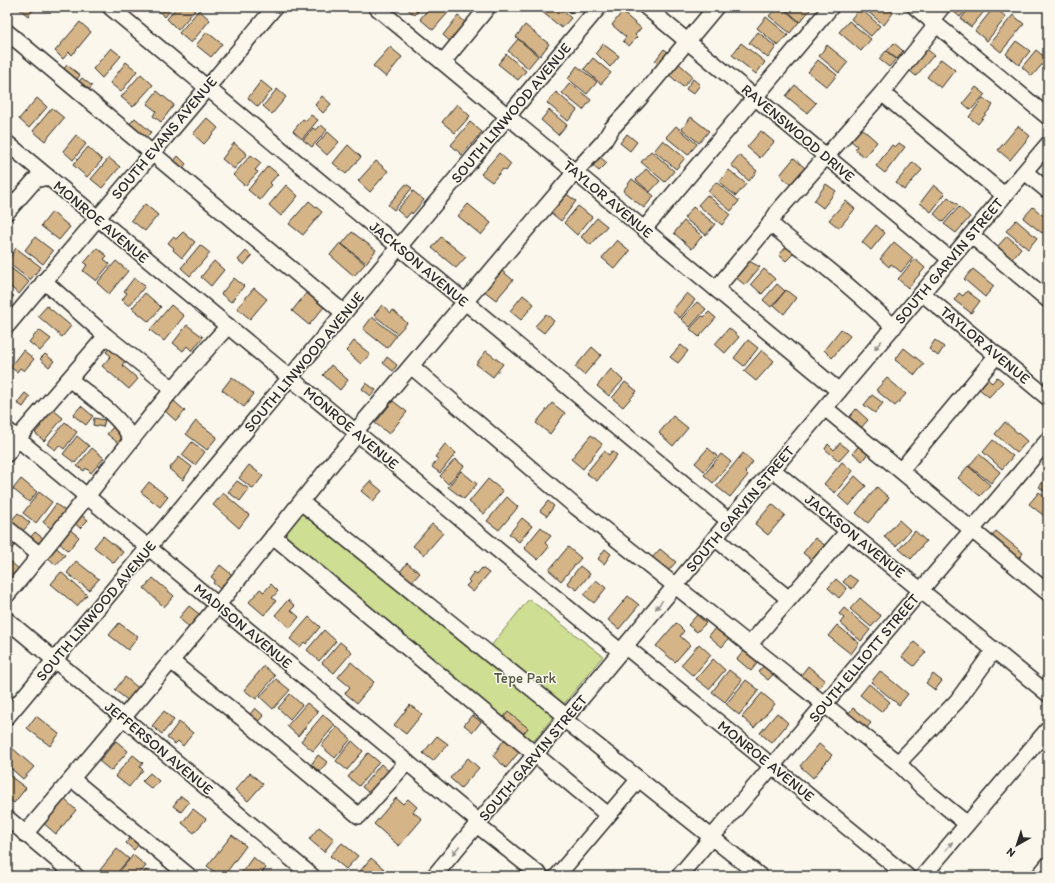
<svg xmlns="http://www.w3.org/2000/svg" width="1055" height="883" viewBox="0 0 1055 883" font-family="Itim,sans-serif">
<rect width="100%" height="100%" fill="#fbf7ec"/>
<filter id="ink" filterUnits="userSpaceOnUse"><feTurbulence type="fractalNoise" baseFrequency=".025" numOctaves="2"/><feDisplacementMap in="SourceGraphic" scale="8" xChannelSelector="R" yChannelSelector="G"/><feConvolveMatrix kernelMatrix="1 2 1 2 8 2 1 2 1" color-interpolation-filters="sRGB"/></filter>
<g filter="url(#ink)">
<path fill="#cede92" stroke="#7c845e" d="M305,503l181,149 43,-53 74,57 -75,92 -253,-209z"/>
<g fill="#d5b588" stroke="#2b2b2b">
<path d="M7,7l5,2 -5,6z"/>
<path d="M17,7h19l-8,9z"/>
<path d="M154,7h19l-8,10z"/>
<path d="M177,7h15l3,3 -17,20 -11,-11z"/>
<path d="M405,7h16l-6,8z"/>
<path d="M430,7h23l-20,23 -13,-11z"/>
<path d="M536,7h22l13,11 -9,10z"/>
<path d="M564,7h12l-5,6z"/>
<path d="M777,7h4l18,15 -9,11 -21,-17z"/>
<path d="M783,7h23l4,3 -10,12z"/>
<path d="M862,7h24l7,6 -9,12z"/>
<path d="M948,7h21l-9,10z"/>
<path d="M970,7h18l-17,20 -10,-8z"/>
<path d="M994,7l12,10 -19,24 -12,-10z"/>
<path d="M860,8l20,18 -9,10 -20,-17z"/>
<path d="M199,10l11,10 -19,23 -12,-10z"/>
<path d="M622,12l19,16 -6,7 2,2 -8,9 -6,-5 3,-4 -14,-12z"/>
<path d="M1013,15l11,9 -23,28 -11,-9z"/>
<path d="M458,16l12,10 -16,19 -11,-10z"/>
<path d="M766,17l22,18 -10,11 -21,-18z"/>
<path d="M849,21l22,18 -10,12 -22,-19z"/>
<path d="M80,22l11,10 -19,23 -3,-3 -6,7 -8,-8z"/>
<path d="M525,25l24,19 -9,12 -24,-19z"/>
<path d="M207,32l15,12 -11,13 -15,-12z"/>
<path d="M758,32l18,15 -8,11 -19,-15z"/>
<path d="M518,39l20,17 -10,12 -20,-17z"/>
<path d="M1016,41l14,10 -11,14 -13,-11z"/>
<path d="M741,43l24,19 -9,12 -24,-19z"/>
<path d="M894,43l9,8 -6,8 -10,-8z"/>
<path d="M603,44l16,12 -9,11 -14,-14z"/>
<path d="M827,45l21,17 -9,11 -20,-17z"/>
<path d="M923,46l11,9 -18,21 -11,-9z"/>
<path d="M390,47l12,10 -16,20 -13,-11z"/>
<path d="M111,48l10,8 -19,22 -9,-9z"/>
<path d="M664,49l9,7 -9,12 -9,-7z"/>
<path d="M1036,50l11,9 -15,17 -10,-9z"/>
<path d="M886,51l10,8 -7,8 -10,-8z"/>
<path d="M506,54l20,17 -8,9 -20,-16z"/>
<path d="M593,58l18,15 -10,11 -17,-15z"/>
<path d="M941,59l14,11 -14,18 -14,-11z"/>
<path d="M818,60l19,15 -10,12 -19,-15z"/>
<path d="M126,62l11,9 -16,21 -11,-9z"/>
<path d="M677,62l16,14 -10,11 -16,-14z"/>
<path d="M67,65l13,10 -5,7 -13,-11z"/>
<path d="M577,66l20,16 -10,12 -19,-15z"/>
<path d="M141,74l12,11 -20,22 -12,-10z"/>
<path d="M82,78l10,8 -7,9 -10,-9z"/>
<path d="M693,79l7,6 -7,9 -7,-5z"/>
<path d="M261,81l11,9 -14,17 -10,-9z"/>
<path d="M570,83l21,17 -8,10 -21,-17z"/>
<path d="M795,85l21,18 -9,10 -21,-17z"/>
<path d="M976,87l9,7 -14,16 -8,-7z"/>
<path d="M277,89l9,8 -14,17 -9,-8z"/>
<path d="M157,91l17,14 -13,17 -8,-6 3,-5 -9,-7z"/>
<path d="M556,92l21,18 -9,11 -21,-18z"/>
<path d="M322,96l9,8 -8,9 -8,-8z"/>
<path d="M37,98l10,9 -18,21 -10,-9z"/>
<path d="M983,98l10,7 -15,19 -9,-7z"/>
<path d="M457,104l13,12 -15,17 -13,-11z"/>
<path d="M52,108l12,10 -19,23 -12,-10z"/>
<path d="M549,110l18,15 -9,10 -17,-15z"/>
<path d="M311,115l7,5 -16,19 -9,-8 10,-12 3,2z"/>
<path d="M691,117l18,14 -10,12 -17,-14z"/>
<path d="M135,118l16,14 -9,11 -17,-14z"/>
<path d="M207,118l11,10 -14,16 -11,-10z"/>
<path d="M470,122l12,10 -20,23 -11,-10z"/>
<path d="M321,125l6,5 -15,17 -9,-7 10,-12 3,2z"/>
<path d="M676,126l21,18 -9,11 -22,-18z"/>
<path d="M1018,126l12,10 -20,24 -12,-10z"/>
<path d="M860,127l17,15 -13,15 -9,-8 2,-3 -7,-6z"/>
<path d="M761,131l13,11 -14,16 -13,-11z"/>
<path d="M328,132l11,10 -12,13 -11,-10z"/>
<path d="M627,134l10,8 -7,9 -10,-8z"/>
<path d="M76,135l10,9 -13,16 -10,-9z"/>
<path d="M663,140l22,18 -9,11 -22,-18z"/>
<path d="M234,143l13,11 -13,15 -12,-10z"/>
<path d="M899,143l6,4 -20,26 -9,-7 16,-21 3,2z"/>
<path d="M348,145l13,12 -15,17 -13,-11z"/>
<path d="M88,147l14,13 -15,17 -14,-12z"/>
<path d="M651,151l23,20 -9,11 -24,-20z"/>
<path d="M499,153l12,11 -5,7 -3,-2 -11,13 -11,-8z"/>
<path d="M251,155l10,8 -6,7 3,2 -13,14 -12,-11z"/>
<path d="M739,155l18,16 -8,10 -18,-16z"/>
<path d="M178,156l8,8 -7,8 -8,-7z"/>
<path d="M600,157l7,6 -8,8 -6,-5z"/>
<path d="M109,158l11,9 -18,21 -11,-9z"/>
<path d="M794,158l12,11 -14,17 -12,-11z"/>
<path d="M376,161l12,10 -18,21 -12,-11z"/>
<path d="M913,162l9,8 -18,20 -8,-7z"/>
<path d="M268,166l10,8 -8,9 2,2 -12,15 -12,-10z"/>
<path d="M646,169l14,12 -10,11 -14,-12z"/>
<path d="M729,170l17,14 -10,12 -17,-14z"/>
<path d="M632,179l22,17 -10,12 -21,-17z"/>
<path d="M716,182l23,19 -8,10 -23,-19z"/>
<path d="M406,184l6,4 -18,22 -6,-5z"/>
<path d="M826,184l10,7 -13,17 -9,-7z"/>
<path d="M286,185l12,11 -17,20 -12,-11z"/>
<path d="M934,185l11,9 -14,18 -11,-9z"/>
<path d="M413,191l11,9 -12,14 -1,-2 -5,6 -9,-8z"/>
<path d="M565,193l11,8 -15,20 -11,-9z"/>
<path d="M707,195l23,19 -8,11 -24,-20z"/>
<path d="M948,197l10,8 -15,17 -9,-8z"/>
<path d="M309,201l13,11 -19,23 -14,-11z"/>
<path d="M846,201l9,8 -16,19 -10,-8z"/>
<path d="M145,204l13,11 -13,16 -14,-11z"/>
<path d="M468,204l23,19 -10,12 -23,-19z"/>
<path d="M578,206l14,11 -15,18 -13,-12z"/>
<path d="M693,207l22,17 -9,11 -22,-17z"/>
<path d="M959,207l11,10 -14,16 -12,-9z"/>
<path d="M1033,207l15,13v6l-6,7 -19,-15z"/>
<path d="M52,212l18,15 -11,13 -18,-14z"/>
<path d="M597,218l10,8 -16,19 -10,-8z"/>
<path d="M1016,220l21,18 -9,11 -22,-18z"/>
<path d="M684,221l18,15 -10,13 -18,-16z"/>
<path d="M876,225l9,8 -14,17 -9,-8z"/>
<path d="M183,232l12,10 -13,16 -9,-8 1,-2 -6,-5 5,-6 3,2z"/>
<path d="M352,232l24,18 -10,13 -24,-19z"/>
<path d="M1007,236l14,12 -9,11 -15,-12z"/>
<path d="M35,237l18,14 -10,13 -18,-14z"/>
<path d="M441,237l25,20 -10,11 -24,-20z"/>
<path d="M617,240l13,11 -15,18 -13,-11z"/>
<path d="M894,242l19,16 -12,14 -10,-8 -2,3 -9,-8z"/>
<path d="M340,243l25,21 -11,12 -24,-21z"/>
<path d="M200,245l10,8 -20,23 -9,-8z"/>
<path d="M787,246l7,7 -8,8 -7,-6z"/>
<path d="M16,248l25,19 -11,13 -23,-18z"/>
<path d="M97,248l10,8 -3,3 6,5 -14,17 -13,-10 4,-6 -3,-2z"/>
<path d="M246,251l6,5 -8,9 -6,-5z"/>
<path d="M915,259l10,9 -17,20 -10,-9z"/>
<path d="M747,260l13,7 -15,18 -11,-9z"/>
<path d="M116,261l12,10 -19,23 -12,-11z"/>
<path d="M214,261l10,9 -13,16 -10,-9z"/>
<path d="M7,265l22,17 -10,12 -12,-10z"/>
<path d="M764,269l11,10 -13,15 -11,-10z"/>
<path d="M973,269l21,17 -9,11 -21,-18z"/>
<path d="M501,270l12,10 -17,20 -13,-10z"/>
<path d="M134,278l11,8 -16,20 -7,-6 5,-7 -3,-2z"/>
<path d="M234,278l10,8 -13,16 -10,-8z"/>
<path d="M777,284l8,7 -14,16 -8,-7z"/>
<path d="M254,288l13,11 -17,20 -13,-11z"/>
<path d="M7,290l7,6 -5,6 -2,-1z"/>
<path d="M786,290l10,8 -12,16 -10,-9z"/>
<path d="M967,291l13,10 -9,12 -17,-13 5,-7 4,3z"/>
<path d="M307,292l17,15 -15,18 -17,-14z"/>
<path d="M145,293l16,14 -12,15 -17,-14z"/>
<path d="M687,293l8,7 -15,18 -8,-7z"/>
<path d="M523,295l11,9 -13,16 -11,-9z"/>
<path d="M697,302l9,7 -16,18 -9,-8z"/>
<path d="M171,305l13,11 -20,25 -14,-11z"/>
<path d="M382,305l9,8 2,-3 14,13 -10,11 -23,-19z"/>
<path d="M47,306l24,20 -9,11 -24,-21z"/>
<path d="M709,312l7,6 -17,19 -9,-8 12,-13 2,1z"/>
<path d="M546,314l8,7 -10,12 -9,-7z"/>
<path d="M372,317l24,19 -9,12 -24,-19z"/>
<path d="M187,325l16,12 -11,14 -5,-5 -4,5 -10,-8z"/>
<path d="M729,328l10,9 -14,16 -10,-9z"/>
<path d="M841,329l9,7 -18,22 -8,-8z"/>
<path d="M39,330l12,9 -11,12 -11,-9z"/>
<path d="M748,340l10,8 -14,18 -10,-8z"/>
<path d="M935,340l9,7 -6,9 -9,-7z"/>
<path d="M354,341l16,13 -9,10 -15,-13z"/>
<path d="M681,345l7,6 -10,12 -8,-6z"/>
<path d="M111,346l16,13 -5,6 16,14 -9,10 -27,-23 9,-10 -5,-4z"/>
<path d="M592,347l9,8 -17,20 -9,-8z"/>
<path d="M904,348l20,16 -9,11 -20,-15z"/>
<path d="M23,350l11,9 -10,12 -4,-3 -3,4 -7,-5z"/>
<path d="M762,350l12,11 -18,20 -12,-10z"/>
<path d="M486,351l17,13 -10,13 -17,-13z"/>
<path d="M45,354l9,7 -5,6 -9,-8z"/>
<path d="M387,357l10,8 -4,6 -10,-8z"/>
<path d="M331,365l17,15 -8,10 -17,-15z"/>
<path d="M611,369l12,11 -14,16 -12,-10z"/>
<path d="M232,377l22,17 -10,13 -22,-17z"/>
<path d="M997,377l6,5 -14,15 -11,-9 8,-10 6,5z"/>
<path d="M887,378l19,16 -11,12 -19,-16z"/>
<path d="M625,382l12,9 -14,16 -11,-9z"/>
<path d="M366,383l10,7 -5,6 -9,-7z"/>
<path d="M25,393l5,4 -7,10 -6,-4z"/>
<path d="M872,395l11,8 -8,10 -11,-8z"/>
<path d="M174,401l11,10 -9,10 -11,-10z"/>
<path d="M393,401l14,11 -18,22 -14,-11z"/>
<path d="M552,403l13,10 -15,21 -14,-11z"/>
<path d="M81,406l12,10 -7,9 -13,-10z"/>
<path d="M51,408l12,10 -19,23 -9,-8 6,-7 -3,-3z"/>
<path d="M856,409l12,11 -9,10 -12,-10z"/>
<path d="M673,416l15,12 -15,18 -14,-13z"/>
<path d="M94,418l11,2 -2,7 -10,-2z"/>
<path d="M196,421l21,16 -10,13 -21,-16z"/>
<path d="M65,422l12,10 -13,17 -5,-4 -4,5 -8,-6z"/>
<path d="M1005,422l22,19 -10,12 -22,-19z"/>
<path d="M113,427l11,8 -6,8 -11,-9z"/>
<path d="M591,435l11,9 -19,25 -12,-10z"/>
<path d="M77,436l12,10 -14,17 -12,-9z"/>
<path d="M993,440l20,16 -11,13 -19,-17z"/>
<path d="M192,442l13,10 -10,13 -13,-10z"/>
<path d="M840,443l9,7 -10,11 -14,-12 3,-5 6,6z"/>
<path d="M445,444l11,9 -16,20 -8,-6 6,-8 -3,-2z"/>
<path d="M860,444l9,8 -7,9 -9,-8z"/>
<path d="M92,448l12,10 -13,15 -5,-5 -2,3 -7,-5z"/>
<path d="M708,448l9,8 -13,15 -9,-8z"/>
<path d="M604,451l5,4 3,-4 5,4 -20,26 -11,-8z"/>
<path d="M743,453l10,9 -8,10 3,3 -18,22 -14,-11z"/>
<path d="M721,454l10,8 -18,21 -9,-8z"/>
<path d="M979,454l21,18 -9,11 -22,-17z"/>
<path d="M179,457l13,10 -9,13 -14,-11z"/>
<path d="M455,459l9,7 -16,18 -8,-8z"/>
<path d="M842,462l11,9 -18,22 -11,-9z"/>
<path d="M249,465l14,11 -10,13 -14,-11z"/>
<path d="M968,466l22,19 -10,11 -22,-18z"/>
<path d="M461,471l16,13 -13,15 -16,-12z"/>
<path d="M1048,475v19l-9,-7z"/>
<path d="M855,476l11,10 -17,20 -11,-10z"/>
<path d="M21,479l16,13 -8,10 -16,-13z"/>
<path d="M488,479l15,12 -19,23 -15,-12z"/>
<path d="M237,481l12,8 -9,12 -12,-9z"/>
<path d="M370,481l12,10 -9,10 -12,-10z"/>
<path d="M149,482l19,15 -8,10 -19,-15z"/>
<path d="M877,487l12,11 -21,25 -12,-10z"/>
<path d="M39,492l13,10 -16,21 -13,-10z"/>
<path d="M1039,492l9,8v19l-19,-15z"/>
<path d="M223,493l26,22 -10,13 -26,-23z"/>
<path d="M507,497l11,10 -19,23 -12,-9z"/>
<path d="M548,501l6,5 -7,10 -7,-5z"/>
<path d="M56,504l12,9 -14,18 -11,-9z"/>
<path d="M772,504l13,11 -17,20 -13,-11z"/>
<path d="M18,513l12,10 -9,10 -12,-10z"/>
<path d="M80,514l8,6 -8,8 -7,-6z"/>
<path d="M522,518l10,8 -13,16 -10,-8z"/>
<path d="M899,520l11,10 -14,16 -12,-9z"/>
<path d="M432,524l11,9 -19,22 -11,-9z"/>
<path d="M541,527l10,9 -6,7 4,4 -11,13 -14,-12z"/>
<path d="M69,529l10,8 -11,14 -10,-9z"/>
<path d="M915,531l11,10 -15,18 -12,-10z"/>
<path d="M996,531l27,22 -5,7 -28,-21z"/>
<path d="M35,532l9,7 -5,7 -10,-7z"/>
<path d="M7,536l10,7 -10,11z"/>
<path d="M103,536l20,16 -9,11 -20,-16z"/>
<path d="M815,538l15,11 -12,16 -15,-12z"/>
<path d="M53,545l12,10 -9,10 -12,-11z"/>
<path d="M568,547l13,11 -20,23 -12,-11z"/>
<path d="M605,549l6,5 -7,10 -6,-5z"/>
<path d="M660,549l16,13 -10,11 -15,-14z"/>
<path d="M76,561l23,18 -10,11 -22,-17z"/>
<path d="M11,562l11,10 -15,17v-23z"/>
<path d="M407,563l13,10 -9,10 -12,-10z"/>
<path d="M220,565l16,13 -11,15 -12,-10 2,-3 -4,-3z"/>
<path d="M580,566l10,8 -13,16 -10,-7z"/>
<path d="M482,568l7,5 -16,19 -7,-6 4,-4 -2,-2 6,-8 3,2z"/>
<path d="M61,572l26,23 -10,11 -26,-22z"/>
<path d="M849,575l9,6 -6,8 -9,-7z"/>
<path d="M153,578l21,18 -10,11 -20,-19z"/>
<path d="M836,579l11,10 -8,9 -11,-10z"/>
<path d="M596,580l10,8 -12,15 -10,-8z"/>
<path d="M271,584l7,7 -6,7 4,3 -12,14 -15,-13 11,-13 4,3z"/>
<path d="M628,596l11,9 -20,24 -11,-9z"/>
<path d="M860,598l21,18 -10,11 -21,-18z"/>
<path d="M288,600l7,6 -4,4 8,7 -9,11 -15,-13z"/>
<path d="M189,606l14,11 -11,13 -13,-12z"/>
<path d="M844,608l26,22 -9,11 -21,-18 4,-5 -5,-4z"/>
<path d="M697,615l9,8 -9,9 -9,-7z"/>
<path d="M309,617l11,10 -14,17 -2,-2 -4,5 -10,-8z"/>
<path d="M119,623l19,14 -10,13 -19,-15z"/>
<path d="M676,623l8,8 -4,5 10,9 -15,17 -19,-16z"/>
<path d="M717,625l14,11 -9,11 -13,-11z"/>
<path d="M837,625l22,18 -8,11 -23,-18z"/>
<path d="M324,630l12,11 -17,20 -12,-11z"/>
<path d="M340,642l12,10 -18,21 -12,-10z"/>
<path d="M914,642l12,10 -12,14 -12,-9z"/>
<path d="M699,644l12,11 -18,21 -12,-11z"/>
<path d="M745,650l14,11 -8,10 -14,-12z"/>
<path d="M713,659l12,11 -16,19 -13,-10z"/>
<path d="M351,662l23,20 -17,21 -12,-10 5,-6 -12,-10z"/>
<path d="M766,663l10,8 -8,9 -10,-8z"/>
<path d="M264,666l11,10 -19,23 -12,-9z"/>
<path d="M808,666l17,14 -10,13 -17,-14z"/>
<path d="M729,670l13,10 -17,22 -13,-10z"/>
<path d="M880,671l28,23 -9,11 -28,-23z"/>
<path d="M933,674l9,7 -7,9 -9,-7z"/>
<path d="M125,677l17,14 -10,13 -17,-14z"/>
<path d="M276,679l14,11 -17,19 -13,-12z"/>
<path d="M746,680l13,10 -20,25 -13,-11z"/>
<path d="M869,684l21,18 -9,10 -21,-17z"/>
<path d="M762,693l13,11 -21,24 -12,-11z"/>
<path d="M290,694l12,11 -12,14 -12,-11z"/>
<path d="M307,703l11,9 -20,24 -11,-10z"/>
<path d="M410,705l12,9 -16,20 -12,-9z"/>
<path d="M255,708l9,8 -8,9 -9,-7z"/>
<path d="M853,708l18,15 -9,10 -18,-14z"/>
<path d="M164,711l10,9 -12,14 -10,-8z"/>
<path d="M508,712l20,16 -9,11 -20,-16z"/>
<path d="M777,713l11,10 -16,20 -12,-10z"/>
<path d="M323,715l12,10 -22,26 -12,-10z"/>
<path d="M472,715l9,7 -8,10 -9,-7z"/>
<path d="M36,716l23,18 -9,12 -23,-18z"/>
<path d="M179,722l14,11 -10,13 -5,-5 -3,3 -8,-6z"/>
<path d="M337,727l14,12 -16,19 -14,-12z"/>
<path d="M437,736l11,8 -15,17 -10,-8z"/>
<path d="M505,738l15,13 -14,17 -13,-12z"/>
<path d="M116,741l12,10 -17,20 -12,-10z"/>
<path d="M352,741l11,10 -16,19 -11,-9z"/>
<path d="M819,744l13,11 -19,23 -13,-12z"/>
<path d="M11,747l23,20 -11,12 -16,-14v-13z"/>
<path d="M368,753l11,9 -20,24 -11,-9z"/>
<path d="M133,755l10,8 -3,4 3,3 -14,17 -14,-11z"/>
<path d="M318,755l9,7 -7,10 -9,-7z"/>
<path d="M468,758l11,10 -18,20 -11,-10z"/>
<path d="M381,764l12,11 -19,22 -12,-10z"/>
<path d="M150,773l9,8 -7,8 -10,-8z"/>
<path d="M250,773l13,11 -15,17 -13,-11z"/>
<path d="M7,774l19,14 -12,15 -7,-5z"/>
<path d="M181,796l8,6 -8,10 -8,-6z"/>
<path d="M62,797l14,13 -20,24 -14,-12z"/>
<path d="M396,798l7,6 5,-5 9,8 -4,5 9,7 -23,27 -25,-22z"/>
<path d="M193,809l13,10 -12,14 -12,-10z"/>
<path d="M319,827l15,12 -10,13 -15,-13z"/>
<path d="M134,833l8,7 -8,10 -8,-7z"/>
<path d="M232,835l14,11 -20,27 -3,-2 -4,4 -12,-9z"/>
<path d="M342,843l16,13 -12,13 -16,-13z"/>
<path d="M117,849l12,10 -15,17h-7l-7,-6z"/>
<path d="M133,855l13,11 -9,10h-21z"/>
<path d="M253,857l13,11 -7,8h-20z"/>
<path d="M371,858l13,11 -6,7h-22z"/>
<path d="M146,870l8,6h-13z"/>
</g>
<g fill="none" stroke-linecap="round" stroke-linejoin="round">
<defs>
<g id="minor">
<path d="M110,7l619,514"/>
<path d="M376,7l463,384"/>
<path d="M646,7l304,252"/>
<path d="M915,7l133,110"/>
<path d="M931,21l11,-14"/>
<path d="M7,32l337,281"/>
<path d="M443,62l45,-55"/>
<path d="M882,93l122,102"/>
<path d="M7,143l614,509"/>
<path d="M1025,172l23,19"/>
<path d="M7,212l28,-32 13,-3"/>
<path d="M770,223c14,13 29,24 44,35 28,21 54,45 80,69"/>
<path d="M644,229l187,-222"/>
<path d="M971,235l77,65"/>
<path d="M44,281l62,55 67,53"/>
<path d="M716,289l53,-64 9,-14 104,-118 54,-68"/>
<path d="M922,293l126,105"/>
<path d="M7,326l268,-319"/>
<path d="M411,366l165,141 322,256 25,25 44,36"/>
<path d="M69,379c18,14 55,40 62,61"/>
<path d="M825,408l223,185"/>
<path d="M7,430l472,392"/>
<path d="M355,432l220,-260 29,-31 8,-13 27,-29 77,-92"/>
<path d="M7,454l10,-15 89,-103"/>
<path d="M773,470l275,224"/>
<path d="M901,470l96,-115"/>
<path d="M301,502l266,215"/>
<path d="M7,528l29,24h7"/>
<path d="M273,536l335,279"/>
<path d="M715,538l74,61"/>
<path d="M7,595c75,-89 142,-183 221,-269"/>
<path d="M7,620l305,256"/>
<path d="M750,644l98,-113"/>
<path d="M626,647l281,229"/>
<path d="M171,661l72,58 116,97 48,-54"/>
<path d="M7,717l592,-710"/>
<path d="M565,720l195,156"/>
<path d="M898,763l59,-62 37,-51"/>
<path d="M72,779l117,97"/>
<path d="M7,818l69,58"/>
<path d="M477,825l64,51"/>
<path d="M25,834l179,-212 129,-160 25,-28"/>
<path d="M434,876l295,-355 319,-377"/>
<path d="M557,876l82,-97"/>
<path d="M679,876l369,-436"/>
<path d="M923,876l125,-147"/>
<path d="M1039,876l9,-11"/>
</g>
</defs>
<use href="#minor" stroke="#2b2b2b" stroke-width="18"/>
<use href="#minor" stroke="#fbf7ec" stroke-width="15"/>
</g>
<defs><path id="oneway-solid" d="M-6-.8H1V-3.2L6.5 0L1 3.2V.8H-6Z"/></defs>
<g fill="#93918c">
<use href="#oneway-solid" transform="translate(878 345) rotate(130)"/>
<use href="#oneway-solid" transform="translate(659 605) rotate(129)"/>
<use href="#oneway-solid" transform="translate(949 846) rotate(-50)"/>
<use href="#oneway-solid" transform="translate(456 850) rotate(130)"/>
</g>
</g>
<g text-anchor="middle" stroke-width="3" stroke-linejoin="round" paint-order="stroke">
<g font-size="15" fill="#2b2b2b" stroke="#fbf7ec">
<text transform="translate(511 113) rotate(-50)" y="5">SOUTH LINWOOD AVENUE</text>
<text transform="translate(798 133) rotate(40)" y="5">RAVENSWOOD DRIVE</text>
<text transform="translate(164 138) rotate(-50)" y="5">SOUTH EVANS AVENUE</text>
<text transform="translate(608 199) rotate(40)" y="5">TAYLOR AVENUE</text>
<text transform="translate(101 222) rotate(40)" y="5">MONROE AVENUE</text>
<text transform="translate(949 261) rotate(-50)" y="5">SOUTH GARVIN STREET</text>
<text transform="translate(419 264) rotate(40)" y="5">JACKSON AVENUE</text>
<text transform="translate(985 345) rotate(40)" y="5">TAYLOR AVENUE</text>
<text transform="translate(304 362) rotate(-50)" y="5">SOUTH LINWOOD AVENUE</text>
<text transform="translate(351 428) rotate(40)" y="5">MONROE AVENUE</text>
<text transform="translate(740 509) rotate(-50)" y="5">SOUTH GARVIN STREET</text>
<text transform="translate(855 536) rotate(39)" y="5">JACKSON AVENUE</text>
<text transform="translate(96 611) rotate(-50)" y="5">SOUTH LINWOOD AVENUE</text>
<text transform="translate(243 626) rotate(40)" y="5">MADISON AVENUE</text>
<text transform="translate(864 658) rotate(-50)" y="5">SOUTH ELLIOTT STREET</text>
<text transform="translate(159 748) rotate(40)" y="5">JEFFERSON AVENUE</text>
<text transform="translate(533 758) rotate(-50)" y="5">SOUTH GARVIN STREET</text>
<text transform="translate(766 761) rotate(39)" y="5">MONROE AVENUE</text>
</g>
<g font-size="15" fill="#545845" stroke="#fbf7ec">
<text x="525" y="683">Tepe Park</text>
</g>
</g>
<rect width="1055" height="883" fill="none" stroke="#fbf7ec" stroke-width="24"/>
<rect x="12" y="12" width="1031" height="859" fill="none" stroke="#2b2b2b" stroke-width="1.5" filter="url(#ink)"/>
<g transform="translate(1017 845) rotate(219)" stroke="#fbf7ec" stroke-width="3" paint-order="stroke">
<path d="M0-3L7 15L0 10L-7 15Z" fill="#2b2b2b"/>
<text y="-6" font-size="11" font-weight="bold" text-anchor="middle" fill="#2b2b2b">N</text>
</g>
</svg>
